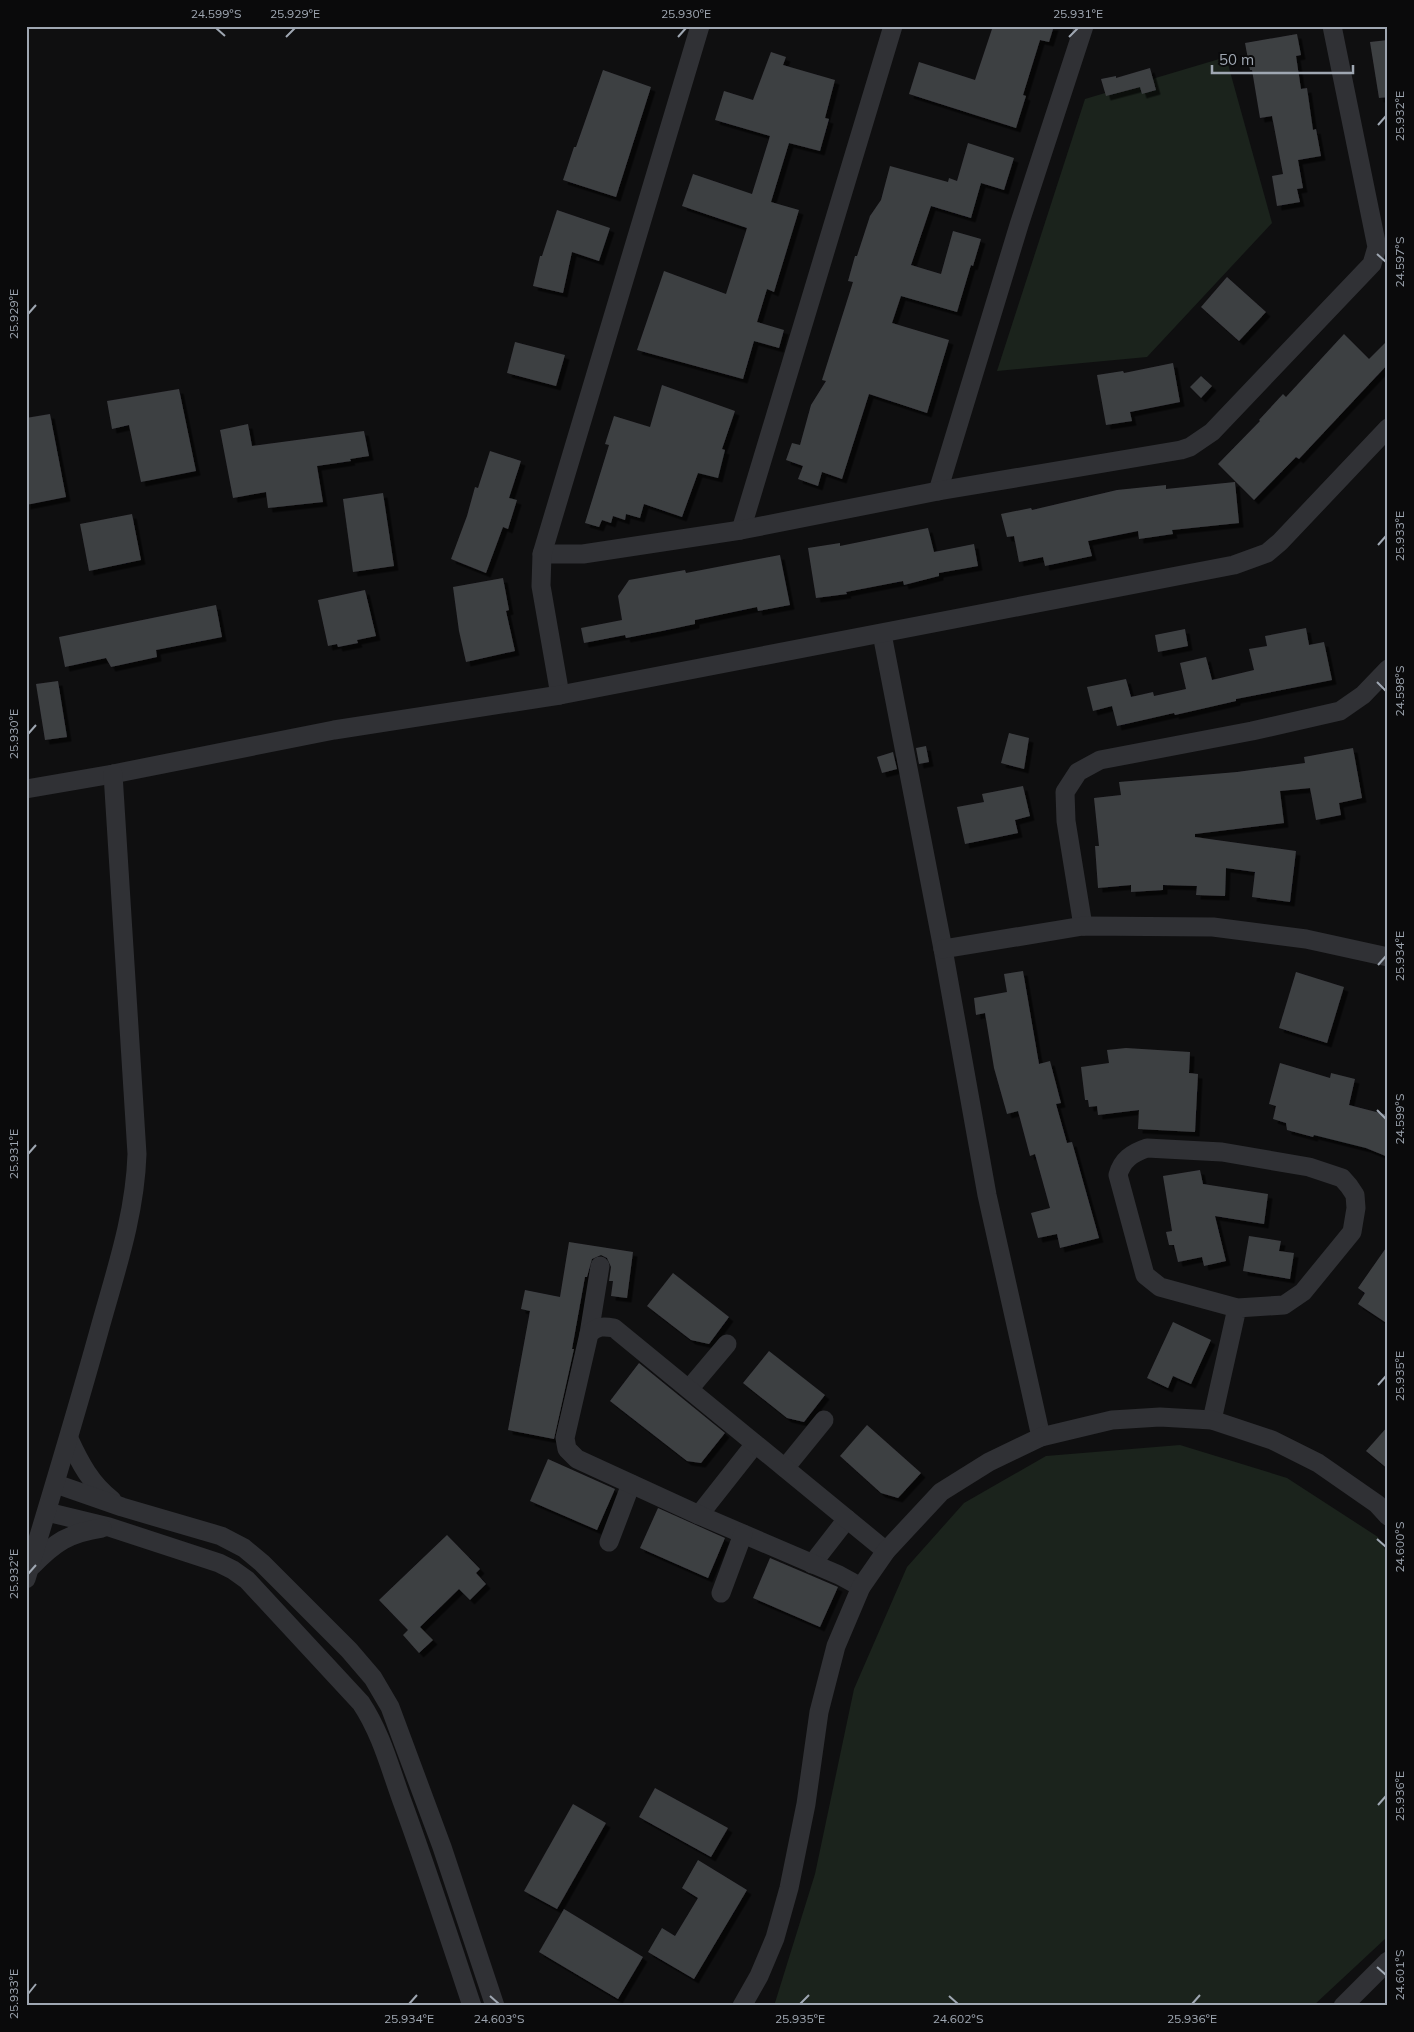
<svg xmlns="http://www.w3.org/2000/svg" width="1414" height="2032" viewBox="0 0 1414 2032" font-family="Mulish,sans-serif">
<defs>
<filter id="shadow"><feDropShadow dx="4.5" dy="4.5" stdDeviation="0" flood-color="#0009"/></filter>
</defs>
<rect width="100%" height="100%" fill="#0f0f10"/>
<g fill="#1b231c">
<path d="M1226,57l46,166 -125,134 -150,14 88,-272z"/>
<path d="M1180,1445l107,33 91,59 10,18v380l-2,3 -73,68h-539l41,-132 39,-185 53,-122 57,-64 82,-47z"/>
</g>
<g fill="#3e3f43" filter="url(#shadow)">
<path d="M993,26h61l-5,16 -9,-2 -17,55 3,1 -10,32 -107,-34 10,-32 56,18z"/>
<path d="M1297,34l4,21 -5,1 5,33 6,-1 6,42 3,-1 5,27 -23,4 5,28 -6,1 3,13 -23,4 -5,-30 11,-2 -11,-58 -12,2 -8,-48h-2l-5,-27z"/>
<path d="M1388,40v57l-9,1 -9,-56z"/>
<path d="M771,52l15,5 -3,8 52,15 -10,38 4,1 -9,32 -31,-8 -18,59 28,8 -25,82 -7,-3 -10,33 27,8 -5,18 -25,-7 -11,38 -106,-29 27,-79 62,23 21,-66 -65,-22 11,-32 59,20 18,-58 -55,-16 9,-29 29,9z"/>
<path d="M1150,68l6,22 -14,4 -2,-7 -34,9 -5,-17 15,-3v2z"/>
<path d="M603,70l48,17 -35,110 -53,-17 11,-33h2z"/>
<path d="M968,143l46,15 -10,32 -23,-7 -10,35 -40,-12 -20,59 30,9 12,-43 28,8 -8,27 -2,-1 -14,47 -56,-16 -9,27 57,17 -22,73 -58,-19 -27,85 -20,-7 -4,14 -20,-7 5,-13 -17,-6 6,-17 8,2 11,-40 15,-24 -4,-1 31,-98 -5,-1 7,-25h2l13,-40 11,-16 9,-34 58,16 1,-4 8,3z"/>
<path d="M557,210l53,18 -11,33 -27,-9 -9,41 -30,-7 7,-30h2z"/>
<path d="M1227,277l39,35 -27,29 -38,-34z"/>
<path d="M1344,334l25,25 19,-19v24l-89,95 -3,-2 -42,43 -36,-36 42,-43 -1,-1 24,-26 3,3z"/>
<path d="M515,342l50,13 -9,31 -49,-13z"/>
<path d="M1173,363l7,39 -50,10 2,9 -26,4 -9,-50 26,-4 1,2z"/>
<path d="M1201,376l11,10 -11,12 -11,-11z"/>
<path d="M662,385l73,26 -13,38 3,1 -7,28 -20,-5 -16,44 -38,-13 -4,14 -14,-4 -1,6 -12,-4 -2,7 -9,-3 -3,7 -14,-4 24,-78 -4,-1 9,-28 36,11z"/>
<path d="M179,389l17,82 -55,11 -12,-57 -17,4 -5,-28z"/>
<path d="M50,414l16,83 -40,8v-87z"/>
<path d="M248,424l4,22 112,-15 5,25 -19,3 1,2 -34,5 6,36 -55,6 -2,-16 -33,6 -13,-68z"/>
<path d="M490,451l31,10 -12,37 8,2 -9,29 -5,-2 -17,46 -35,-14 16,-43 8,-29 3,1z"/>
<path d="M1235,482l4,41 -67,7 1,4 -34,5 -1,-8 -50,10 4,15 -47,10 -2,-9 -24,5 -5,-26 -7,1 -6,-23 30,-6 1,2 85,-20 49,-5v4z"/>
<path d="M383,493l11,73 -41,6 -10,-73z"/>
<path d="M132,514l9,46 -52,11 -9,-47z"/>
<path d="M928,528l6,24 40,-8 4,22 -39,7v3l-35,9 -1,-4 -57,11 1,2 -31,4 -8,-50 32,-5v3z"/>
<path d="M780,555l10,50 -32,6 -1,-4 -62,13v4l-33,7 -36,7 -1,-3 -41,8 -3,-15 41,-8 -4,-24 11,-16 56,-10 1,3z"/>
<path d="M503,578l6,32 -3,1 9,40 -49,11 -7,-31 -6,-44z"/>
<path d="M365,590l11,46 -19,4 1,3 -20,4 -1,-3 -9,2 -10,-46z"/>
<path d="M216,605l6,32 -66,13 1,7 -46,10 -5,-9 -41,9 -6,-30z"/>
<path d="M1306,628l3,17 15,-3 8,38 -96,19v2l-61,14 -1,-2 -57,13 -5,-20 -19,5 -6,-24 39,-8 5,18 22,-5 1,4 32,-7 -6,-26 26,-6 6,23 42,-10 -5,-21 18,-3 -2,-10z"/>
<path d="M1185,629l3,17 -30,6 -3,-17z"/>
<path d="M58,681l9,56 -22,3 -9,-56z"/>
<path d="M1009,733l20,5 -5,31 -23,-6z"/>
<path d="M926,746l3,16 -10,2 -3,-16z"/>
<path d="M1353,748l9,50 -23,5 2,12 -25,5 -6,-32 -30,3 4,32 -89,11v3l101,14 -6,51 -38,-5 3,-25 -29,-4 -1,28 -29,-1 1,-9 -34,-1v5l-32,2v-7l-33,3 -3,-42h4l-5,-48 27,-3 -2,-13 118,-10 68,-9 -1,-6z"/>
<path d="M893,752l4,17 -15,4 -5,-16z"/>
<path d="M1023,786l7,30 -15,4 3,13 -53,11 -8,-37 27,-5 -2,-8z"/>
<path d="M1023,971l16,93 11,-3 11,42 -5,1 11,39 5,-1 27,96 -39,10 -3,-14 -19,4 -7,-25 19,-5 -15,-54 -5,2 -12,-45 -11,3 -13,-46 -9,-55 -9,2 -2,-17 33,-6 -3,-18z"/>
<path d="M1296,972l48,15 -17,56 -48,-15z"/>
<path d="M1126,1048l64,4 -1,21 9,1 -3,58 -57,-3 1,-19 -41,5 -1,-9 -8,1 -1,-7h-3l-4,-33 28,-4 -2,-13z"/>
<path d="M1280,1063l50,15 1,-5 24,6 -6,26 39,10v42l-22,-9 -52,-13 -1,2 -26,-7 -1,-7 -13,-4 3,-13 -7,-2z"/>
<path d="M1200,1170l3,14 65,10 -4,30 -49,-8 11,45 -22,5 -2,-9 -24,5 -4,-17h-5l-3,-13 6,-1 -9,-55z"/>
<path d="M1249,1236l32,5 -2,10 15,2 -4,26 -47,-8z"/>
<path d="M569,1242l64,10 -6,46 -16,-2 2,-15h-4l2,-14 -4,-9 -6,-3 -9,4 -5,18h-2l-13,72h2l-20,90 -46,-9 22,-119 -9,-2 4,-19 35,7z"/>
<path d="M1388,1245v79l-30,-20 7,-11 -7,-5z"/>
<path d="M673,1273l56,44 -20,27 -18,-4 -44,-34z"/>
<path d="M1173,1322l38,18 -20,44 -18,-8 -5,12 -21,-10z"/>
<path d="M769,1351l56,44 -21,27 -17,-4 -44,-35z"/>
<path d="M639,1363l86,70 -24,30 -14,-2 -77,-60z"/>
<path d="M867,1425l54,48 -23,25 -17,-5 -41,-37z"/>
<path d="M1388,1426v43l-22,-18z"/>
<path d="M548,1459l67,30 -18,41 -67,-29z"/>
<path d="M658,1508l67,30 -17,40 -68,-30z"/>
<path d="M447,1535l33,34 -4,4 10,11 -16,16 -11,-11 -39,38 13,13 -14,13 -16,-18 5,-5 -29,-30z"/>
<path d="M770,1558l68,29 -18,40 -67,-29z"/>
<path d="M655,1788l73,40 -17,29 -72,-40z"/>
<path d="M573,1804l33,19 -49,86 -33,-18z"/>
<path d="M698,1860l49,30 -53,89 -46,-27 14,-24 13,8 23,-38 -16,-10z"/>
<path d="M564,1909l79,48 -25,42 -79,-47z"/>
</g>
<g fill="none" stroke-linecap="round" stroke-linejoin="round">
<g stroke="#303135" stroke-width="19">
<path d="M938,491l81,-266 65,-199"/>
<path d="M741,530l152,-504"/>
<path d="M542,554h41l158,-24 197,-39 243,-41 9,-3 22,-15 160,-168 5,-17 -45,-221"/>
<path d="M882,634l61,315 44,246 54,242"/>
<path d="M560,695l-19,-109 1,-32 158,-528"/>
<path d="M26,789l87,-15 221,-44 226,-35 674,-130 33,-12 13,-11 108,-114"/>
<path d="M1083,926l-17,-105 -1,-29 13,-20 22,-12 152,-29 88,-20 23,-16 25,-26"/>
<path d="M943,949l140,-23 130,1 93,12 82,18"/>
<path d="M589,1334l11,-68"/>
<path d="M689,1389l38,-45"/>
<path d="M1212,1420l25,-112 -77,-21 -15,-12 -27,-100c4,-15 14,-22 29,-27l75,4 87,15 33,11 7,8 6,9 1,13 -4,24 -49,60 -19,13 -47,3"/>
<path d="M69,1439c11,24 22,45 43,61"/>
<path d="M785,1468l39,-48"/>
<path d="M56,1484l66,23 99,29 23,12 18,15 87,87 24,28 17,29 52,140 53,159"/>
<path d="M47,1512l62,15 110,36 14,7 14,10 114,123c20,30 29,65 41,98 25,68 47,136 70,205"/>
<path d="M699,1515l56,-71"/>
<path d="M609,1542l22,-58"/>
<path d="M812,1564l35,-45"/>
<path d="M32,1566c23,-24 37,-33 70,-38"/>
<path d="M26,1579c25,-83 50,-165 73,-248 16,-58 36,-115 38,-177l-24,-380"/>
<path d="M861,1587l-22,-12 -140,-60 -122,-56 -10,-10 -2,-11 24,-104c8,-8 14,-8 25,-6l272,223"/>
<path d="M721,1593l22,-59"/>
<path d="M742,2006l17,-30 16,-38 14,-50 17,-84 13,-92 17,-66 25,-59 25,-36 55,-59 48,-30 52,-25 71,-17 48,-3 52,3 60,20 46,23 59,41 11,12"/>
<path d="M1343,2006l45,-45"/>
</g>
</g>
<path fill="none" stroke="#9fa7b2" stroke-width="2" d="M216,28l9,8M286,37l9,-9M678,37l8,-9M1069,37l9,-9M1378,125l8,-9M1377,254l9,8M28,314l8,-9M1378,545l8,-9M1377,682l9,9M28,734l8,-9M1378,965l8,-9M1377,1110l9,9M28,1154l8,-9M1378,1385l8,-9M1377,1539l9,8M28,1574l8,-9M1378,1805l8,-9M1377,1967l9,8M28,1994l8,-10M490,1996l9,8M949,1996l9,8M409,2004l8,-9M800,2004l9,-9M1192,2004l8,-9"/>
<rect width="1414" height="2032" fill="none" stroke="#0a0a0b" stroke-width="55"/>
<path d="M1212 65v8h141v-8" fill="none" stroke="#9fa7b2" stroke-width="2.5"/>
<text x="1219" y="65" font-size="15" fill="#9fa7b2" stroke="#0a0a0b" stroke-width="4" paint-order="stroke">50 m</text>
<rect x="28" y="28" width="1358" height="1976" fill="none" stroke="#9fa7b2" stroke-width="2"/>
<g font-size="12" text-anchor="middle" fill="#9fa7b2">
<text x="216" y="18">24.599°S</text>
<text x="295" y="18">25.929°E</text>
<text x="686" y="18">25.930°E</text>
<text x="1078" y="18">25.931°E</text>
<text transform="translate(1400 116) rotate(-90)" y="4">25.932°E</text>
<text transform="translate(1400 262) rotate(-90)" y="4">24.597°S</text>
<text transform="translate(14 314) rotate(-90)" y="4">25.929°E</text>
<text transform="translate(1400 536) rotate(-90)" y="4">25.933°E</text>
<text transform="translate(1400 691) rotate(-90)" y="4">24.598°S</text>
<text transform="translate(14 734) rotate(-90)" y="4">25.930°E</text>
<text transform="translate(1400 956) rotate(-90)" y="4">25.934°E</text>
<text transform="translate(1400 1119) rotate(-90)" y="4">24.599°S</text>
<text transform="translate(14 1154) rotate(-90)" y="4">25.931°E</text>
<text transform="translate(1400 1376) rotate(-90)" y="4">25.935°E</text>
<text transform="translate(1400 1547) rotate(-90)" y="4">24.600°S</text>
<text transform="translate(14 1574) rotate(-90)" y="4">25.932°E</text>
<text transform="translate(1400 1796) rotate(-90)" y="4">25.936°E</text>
<text transform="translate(1400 1975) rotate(-90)" y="4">24.601°S</text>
<text transform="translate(14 1994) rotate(-90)" y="4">25.933°E</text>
<text x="409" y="2023">25.934°E</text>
<text x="499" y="2023">24.603°S</text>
<text x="800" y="2023">25.935°E</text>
<text x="958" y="2023">24.602°S</text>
<text x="1192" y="2023">25.936°E</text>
</g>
</svg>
